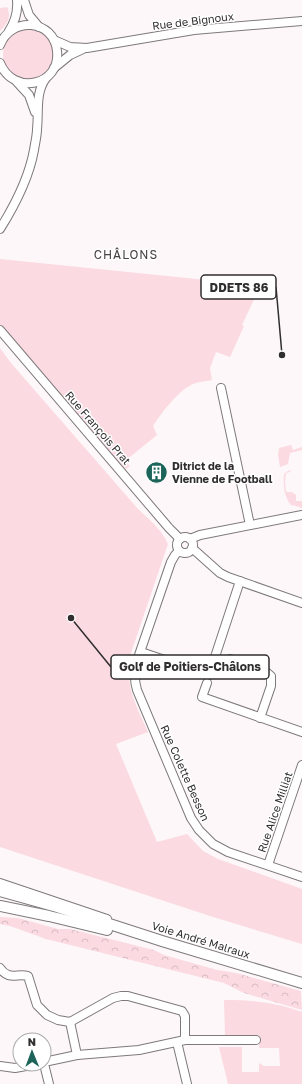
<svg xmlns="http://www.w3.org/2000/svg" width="302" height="1084" viewBox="0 0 302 1084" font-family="'Golos Text',sans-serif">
<defs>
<pattern id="forest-crowns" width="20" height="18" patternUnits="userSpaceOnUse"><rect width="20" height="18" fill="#fbdae2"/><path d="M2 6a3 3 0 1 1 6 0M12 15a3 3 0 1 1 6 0" fill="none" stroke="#d7bbc2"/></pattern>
</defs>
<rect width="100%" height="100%" fill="#fdf7f9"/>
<g fill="#fbdae2">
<path d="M7,7c5,10 0,17 -7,24v-23z"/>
<circle cx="28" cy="54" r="25"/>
<path d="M0,259l236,24 22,8 -16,34 2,1 -14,31 -14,-5 -6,16 2,12c-6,1 -15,2 -21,5 -14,7 -30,29 -38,41l4,9 -32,26 5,5 -4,3 -6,-4 -120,-140z"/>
<path d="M0,348l11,15 127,146c11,10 24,21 30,35l-37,109c-1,8 -2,17 -2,25 1,18 12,38 19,54l-32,12 41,98 30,-8 16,17 15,8 84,30v55l-92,-28 -210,-69z"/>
<path d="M291,445l2,5 9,-3v3l-12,3 -2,11 -8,3 -2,-12 1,-7z"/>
<path d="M291,470l-1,2 -4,1 -1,9 1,10h6l4,3v6h6v7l-9,-3 -1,1c-8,-8 -9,-21 -8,-32l4,-3z"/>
<path d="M224,1000c27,0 52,2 78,12v72h-74l-9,-37h23v25h17v-9l5,3h16l-1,-18h-20v-13h-34z"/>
</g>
<path fill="url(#forest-crowns)" d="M0,917l18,1 40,11h12l84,21 10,5 53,15 19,3 65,18 1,19 -58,-17 -20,-10 -178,-44 -36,-13 -10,-2z"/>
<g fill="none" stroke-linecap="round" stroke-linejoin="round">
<defs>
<g id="minor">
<path d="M24,0l5,15 10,12"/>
<path d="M9,31c6,-9 9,-19 8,-31"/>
<path d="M54,40l16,7 17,1 107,-18 108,-9"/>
<path d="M0,45c11,-29 54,-26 57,6 4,35 -44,45 -57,12"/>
<path d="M54,68l16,-13 13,-6"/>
<path d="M17,82l12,13 6,17"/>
<path d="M0,229c15,-24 29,-51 34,-79 1,-7 3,-14 3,-21 2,-18 -2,-36 9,-51"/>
<path d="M0,330l169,198 11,11"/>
<path d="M221,388l29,137"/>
<circle cx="185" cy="545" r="8"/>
<path d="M190,539l10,-4 102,-20"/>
<path d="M192,548l28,25 8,4 74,26"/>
<path d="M141,652l68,23 31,-94"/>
<path d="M139,655l32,-93 4,-7 4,-4"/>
<path d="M230,659l35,12 6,5v10l-11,32"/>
<path d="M137,662c-3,10 -3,18 0,28l54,128 8,12 14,14 15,8 74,25"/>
<path d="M207,683l-5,14 100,35"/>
<path d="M268,865l34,-100"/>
<path d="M0,883l107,36"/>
<path d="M0,968c9,13 17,5 28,8l9,29 10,10 11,5 12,2 43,-24 8,-2h7l54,15 3,5v24"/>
<path d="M70,1022l7,33"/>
<path d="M177,1042l10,42"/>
<path d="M44,1062l33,-7 62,-5 46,-10h71"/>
<path d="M44,1064l5,20"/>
<path d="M0,1066l15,2 22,-4"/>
</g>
<g id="major">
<path d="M0,891l57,16 105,34 140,42"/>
<path d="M0,906l49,10 58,14"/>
</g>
</defs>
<use href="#minor" stroke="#7e797a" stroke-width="10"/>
<use href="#major" stroke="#7e797a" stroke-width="12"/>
<use href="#minor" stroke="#fff" stroke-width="8"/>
<use href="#major" stroke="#fff" stroke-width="10"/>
</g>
<defs>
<symbol id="building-disc" viewBox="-11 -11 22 22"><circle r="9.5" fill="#1c6459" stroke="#fff"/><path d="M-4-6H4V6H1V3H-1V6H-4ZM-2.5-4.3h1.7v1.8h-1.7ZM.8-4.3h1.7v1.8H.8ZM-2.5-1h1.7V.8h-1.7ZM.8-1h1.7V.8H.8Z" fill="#fff"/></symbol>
</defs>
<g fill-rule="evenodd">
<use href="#building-disc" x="144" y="460" width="25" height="25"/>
</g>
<g text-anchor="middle" stroke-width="3" stroke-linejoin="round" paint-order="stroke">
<g font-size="11" fill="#302e2e" stroke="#fff">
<text transform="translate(193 21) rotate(-7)" y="4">Rue de Bignoux</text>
<text transform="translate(98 428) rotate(49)" y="4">Rue François Prat</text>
<text transform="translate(185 773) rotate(66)" y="4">Rue Colette Besson</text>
<text transform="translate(275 812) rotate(-71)" y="4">Rue Alice Milliat</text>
<text transform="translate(201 940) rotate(17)" y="4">Voie André Malraux</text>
</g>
<g font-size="11" font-weight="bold" fill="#302e2e" stroke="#fff" text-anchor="start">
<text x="172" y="470">Ditrict de la<tspan x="172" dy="13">Vienne de Football</tspan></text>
</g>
<g font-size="12" letter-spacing="1" fill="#474243" stroke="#fff">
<text x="126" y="259">CHÂLONS</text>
</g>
</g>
<path fill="none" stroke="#302e2e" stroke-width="1.5" d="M282 355L276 287M71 618L111 667"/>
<g fill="#302e2e" stroke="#fff" stroke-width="1.5">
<circle cx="282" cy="355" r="4"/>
<circle cx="71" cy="618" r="4"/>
</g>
<g fill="#fff" stroke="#302e2e" stroke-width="1.5">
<rect x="201" y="275" width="75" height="24" rx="4"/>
<rect x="111" y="655" width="158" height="24" rx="4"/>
</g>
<g font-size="12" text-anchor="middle" font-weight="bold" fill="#302e2e">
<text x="239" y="292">DDETS 86</text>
<text x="190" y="671">Golf de Poitiers-Châlons</text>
</g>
<g transform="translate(32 1052) rotate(359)"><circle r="19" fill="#ffffff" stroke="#acabab"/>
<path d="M0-3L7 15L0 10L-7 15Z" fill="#1c6459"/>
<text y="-6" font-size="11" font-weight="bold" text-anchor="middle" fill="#302e2e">N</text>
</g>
</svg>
